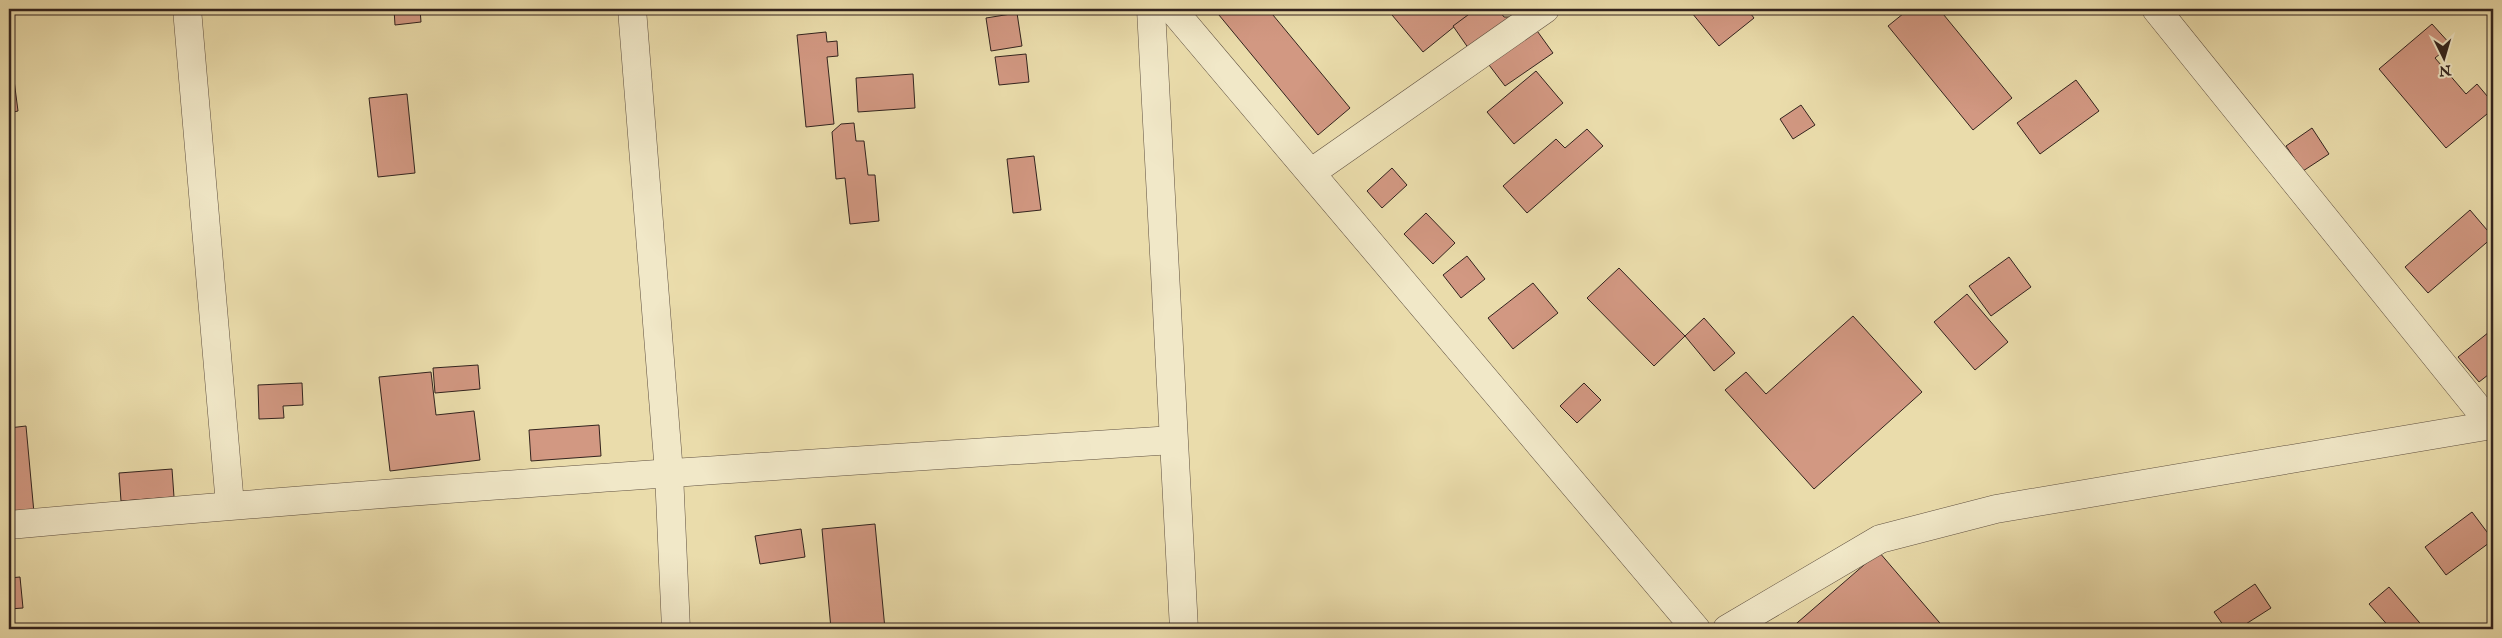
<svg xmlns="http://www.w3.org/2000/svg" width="2502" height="638" viewBox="0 0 2502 638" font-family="'IM FELL English',serif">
<rect width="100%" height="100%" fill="#eadcab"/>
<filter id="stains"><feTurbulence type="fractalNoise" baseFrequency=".004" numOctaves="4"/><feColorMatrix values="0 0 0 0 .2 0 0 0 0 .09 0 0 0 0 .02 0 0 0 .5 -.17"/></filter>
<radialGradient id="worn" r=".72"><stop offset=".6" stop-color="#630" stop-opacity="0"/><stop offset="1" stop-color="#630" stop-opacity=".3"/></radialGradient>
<g fill="#d29882" stroke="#32231e">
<path d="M394,9h26l1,13 -26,3z"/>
<path d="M1214,9h54l82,99 -32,27z"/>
<path d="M1387,9h89l-53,43z"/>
<path d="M1476,9h22l6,8h15l-48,35 -18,-26z"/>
<path d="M1695,9h52l7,9 -35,28 -27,-33z"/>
<path d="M1909,9h30l73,89 -39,32 -85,-104z"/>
<path d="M1017,13l5,33 -31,5 -5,-33z"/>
<path d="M2432,24l19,21 -16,13 31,36 11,-10 16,19v6l-47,39 -67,-79z"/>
<path d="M1535,28l18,25 -48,33 -19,-25z"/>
<path d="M826,32l1,10 10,-1 1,15 -11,1 7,67 -28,3 -9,-92z"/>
<path d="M1026,54l3,28 -30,3 -4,-28z"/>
<path d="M1536,71l27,32 -49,41 -27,-32z"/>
<path d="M913,74l2,34 -57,4 -2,-34z"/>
<path d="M14,80l4,31 -9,2v-32z"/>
<path d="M2076,80l23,31 -59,43 -23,-31z"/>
<path d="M407,94l8,79 -37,4 -9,-79z"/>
<path d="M1801,105l14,20 -22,14 -13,-20z"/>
<path d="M854,123l2,18h8l4,34h7l4,46 -29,3 -5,-46 -9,1 -4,-47 9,-8z"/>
<path d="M2312,128l17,26 -26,17 -17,-25z"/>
<path d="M1587,129l16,17 -76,67 -24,-27 53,-47 9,9z"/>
<path d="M1034,156l7,54 -28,3 -6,-54z"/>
<path d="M1392,168l15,17 -25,23 -15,-17z"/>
<path d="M2470,210l23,27 -65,56 -23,-26z"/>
<path d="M1426,213l29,30 -22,21 -29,-30z"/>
<path d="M1467,256l18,23 -24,19 -18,-23z"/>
<path d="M2009,257l22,30 -40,29 -22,-30z"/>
<path d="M1619,268l66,68 -31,30 -67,-68z"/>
<path d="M1533,283l25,30 -45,36 -25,-31z"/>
<path d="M1967,294l41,48 -33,28 -41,-48z"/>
<path d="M1853,316l69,76 -108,97 -89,-99 21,-18 20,22z"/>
<path d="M1704,318l31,35 -21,18 -29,-35z"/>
<path d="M2489,332l4,5v34l-14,11 -21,-25z"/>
<path d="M478,365l2,24 -45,4 -2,-25z"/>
<path d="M431,372l5,43 38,-4 6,49 -90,11 -11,-94z"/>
<path d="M302,383l1,22 -20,1 1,12 -25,1 -1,-34z"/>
<path d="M1584,383l17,17 -24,23 -17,-17z"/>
<path d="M599,425l2,31 -70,5 -2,-31z"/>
<path d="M26,426l8,87 -25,2v-87z"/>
<path d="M172,469l2,28 -53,4 -2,-28z"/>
<path d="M2472,512l21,28 -47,35 -21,-28z"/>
<path d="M875,524l10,105h-54l-9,-100z"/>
<path d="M801,529l4,28 -45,7 -5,-28z"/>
<path d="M1879,552l66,77h-155z"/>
<path d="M20,577l3,31 -14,1v-31z"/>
<path d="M2255,584l16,24 -33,21h-12l-12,-17z"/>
<path d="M2389,587l36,42h-34l-22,-25z"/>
</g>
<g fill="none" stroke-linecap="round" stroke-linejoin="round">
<defs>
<g id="minor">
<path d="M187,9l43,496"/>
<path d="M632,9l37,464 7,156"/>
<path d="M1151,9l33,620"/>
<path d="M1172,9l524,620"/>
<path d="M2156,9l337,418"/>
<path d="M1312,172l233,-163"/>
<path d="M9,525c387,-35 776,-60 1164,-85"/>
<path d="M1727,629l153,-90 116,-30 496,-84"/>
</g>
</defs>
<use href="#minor" stroke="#605141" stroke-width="29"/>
<use href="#minor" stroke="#f1e8c8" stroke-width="28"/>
</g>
<rect width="2502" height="638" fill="none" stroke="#eadcab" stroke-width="30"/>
<rect x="10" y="10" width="2482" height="618" fill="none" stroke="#32231e" stroke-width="2.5"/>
<rect x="15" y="15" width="2472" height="608" fill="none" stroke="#32231e"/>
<g transform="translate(2444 58) rotate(175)" stroke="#f1e8c8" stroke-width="4" paint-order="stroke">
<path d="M0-4L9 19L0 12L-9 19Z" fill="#32231e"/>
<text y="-8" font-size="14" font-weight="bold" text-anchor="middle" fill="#32231e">N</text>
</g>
<rect width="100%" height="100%" filter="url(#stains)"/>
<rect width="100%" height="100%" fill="url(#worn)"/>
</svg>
